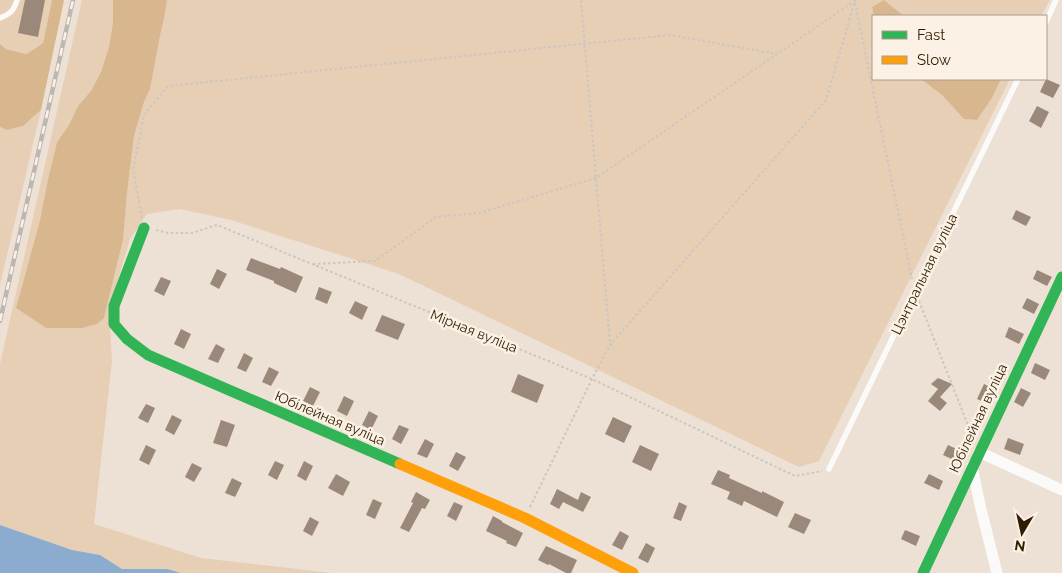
<svg xmlns="http://www.w3.org/2000/svg" width="1062" height="573" viewBox="0 0 1062 573" font-family="Raleway,sans-serif">
<rect width="100%" height="100%" fill="#ece1d4"/>
<g fill="#e6cfb5">
<path d="M0,0h52l-9,43 -7,5 -10,6 -20,-5 -6,-5z"/>
<path d="M82,0h31v22l-4,25 -8,25 -10,19 -13,15 -9,19 -12,17 -9,37 -8,41 -24,88 30,20 58,-10 19,-78 4,-47 7,-57 10,-34 6,-14 10,-52 5,-22 2,-14h883l-9,16h-137l-20,-16 -12,7 2,9 -1,63h48l21,16 22,24 13,1 15,-22 9,-19h9l-191,382 -20,6 -400,-193 -168,-54 -51,-11 -33,5 -17,25 -21,70 3,52 -18,163 107,34 131,15h-159l-6,-4h-45l-22,-14 -28,-5 -72,-25v-161z"/>
<path d="M41,110l-41,175v-158c18,7 29,-6 41,-17z"/>
</g>
<g fill="#d8b78f">
<path d="M52,0h12l-23,110 -18,16 -16,4 -7,-3v-83l6,5 20,5 10,-6 7,-5z"/>
<path d="M113,0h54l-2,14 -5,22 -10,53 -6,13 -10,34 -7,57 -4,47 -19,78 -7,6 -15,4h-36l-30,-20 24,-88 8,-41 9,-37 12,-17 9,-19 13,-15 10,-19 8,-25 4,-25z"/>
<path d="M884,0l20,16h-30l-2,-9z"/>
<path d="M921,79h80l-9,19 -15,22 -13,-1 -22,-24z"/>
</g>
<path fill="#8bacce" d="M0,525l72,25 28,5 22,14h45l14,4h-181z"/>
<g fill="#9a897b">
<path d="M25,0h20l-7,37 -20,-4z"/>
<path d="M1046,79l14,6 -7,13 -13,-6z"/>
<path d="M1037,106l12,6 -8,16 -12,-7z"/>
<path d="M1016,210l15,7 -5,9 -14,-7z"/>
<path d="M251,258l29,11 1,-2 22,10 -7,16 -22,-10v-2l-28,-11z"/>
<path d="M217,269l10,5 -8,15 -9,-5z"/>
<path d="M1037,270l15,7 -5,9 -14,-7z"/>
<path d="M161,277l10,4 -7,15 -10,-5z"/>
<path d="M319,287l13,5 -5,12 -12,-5z"/>
<path d="M1027,298l12,6 -5,10 -12,-6z"/>
<path d="M355,301l13,6 -6,13 -13,-7z"/>
<path d="M382,315l23,9 -7,16 -23,-9z"/>
<path d="M1009,327l15,7 -5,10 -14,-7z"/>
<path d="M181,329l10,5 -7,15 -10,-5z"/>
<path d="M216,344l9,5 -7,14 -10,-4z"/>
<path d="M244,353l9,5 -7,14 -9,-4z"/>
<path d="M1035,363l15,7 -5,10 -14,-7z"/>
<path d="M269,367l10,5 -8,14 -9,-4z"/>
<path d="M518,374l26,11 -7,18 -26,-11z"/>
<path d="M938,378l14,6 -12,13 7,6 -7,8 -12,-10 10,-12 -7,-5z"/>
<path d="M984,384l10,5 -8,14 -9,-4z"/>
<path d="M310,387l10,5 -7,14 -10,-5z"/>
<path d="M1021,388l10,5 -8,14 -9,-5z"/>
<path d="M344,396l10,5 -7,15 -10,-5z"/>
<path d="M146,404l9,4 -7,15 -10,-5z"/>
<path d="M369,411l9,5 -7,14 -9,-5z"/>
<path d="M172,415l10,5 -8,15 -9,-5z"/>
<path d="M613,417l19,9 -8,17 -19,-9z"/>
<path d="M221,420l14,5 -8,22 -14,-4z"/>
<path d="M399,425l10,4 -8,15 -9,-5z"/>
<path d="M1008,438l16,6 -4,11 -16,-6z"/>
<path d="M425,439l9,5 -7,14 -10,-4z"/>
<path d="M146,445l10,5 -7,15 -10,-5z"/>
<path d="M640,445l19,9 -8,17 -19,-9z"/>
<path d="M948,445l15,7 -5,10 -15,-7z"/>
<path d="M456,452l10,5 -8,14 -9,-5z"/>
<path d="M275,461l9,4 -7,15 -9,-5z"/>
<path d="M304,461l9,5 -7,15 -9,-5z"/>
<path d="M192,463l10,5 -8,14 -9,-5z"/>
<path d="M718,470l12,5 -1,3 33,15v-2l22,11 -7,15 -33,-16 -2,5 -15,-7 3,-7 -19,-8z"/>
<path d="M336,474l14,8 -7,14 -15,-8z"/>
<path d="M929,474l14,7 -4,9 -15,-7z"/>
<path d="M232,478l10,5 -7,14 -10,-4z"/>
<path d="M557,489l21,11 3,-8 10,5 -8,15 -20,-10 -4,7 -9,-5z"/>
<path d="M416,492l14,8 -5,9 -3,-1 -13,24 -9,-4 13,-25 -2,-1z"/>
<path d="M373,499l9,4 -7,16 -9,-4z"/>
<path d="M454,502l9,4 -7,15 -9,-5z"/>
<path d="M679,502l8,4 -6,15 -8,-3z"/>
<path d="M795,513l16,7 -7,14 -16,-7z"/>
<path d="M493,516l9,5v1l21,11 -7,14 -10,-4 1,-2 -21,-10z"/>
<path d="M310,517l9,5 -7,14 -9,-5z"/>
<path d="M905,530l15,6 -4,10 -15,-7z"/>
<path d="M620,531l9,5 -7,14 -10,-5z"/>
<path d="M646,543l9,5 -7,15 -10,-5z"/>
<path d="M546,546l31,14 -6,13h-5l-17,-9 -1,1 -10,-5z"/>
</g>
<g fill="none" stroke-linecap="round" stroke-linejoin="round">
<g stroke="#ccc5c0" stroke-width="2" stroke-dasharray="2.5 2.5" stroke-linecap="butt">
<path d="M581,0l29,344"/>
<path d="M855,3l57,276"/>
<path d="M142,218l-9,-48 11,-55 24,-29 502,-51 107,19"/>
<path d="M156,230l12,3h24l25,-8 375,154 203,97 27,-5"/>
<path d="M313,264l62,-3 61,-44 43,-4 117,-35 260,-178"/>
<path d="M919,301l54,137"/>
<path d="M530,507l62,-128 18,-34 216,-245 29,-99"/>
</g>
<g stroke="#fcfaf9" stroke-width="5.5">
<path d="M0,18c10,-4 14,-7 17,-18"/>
<path d="M1046,22l10,-22"/>
<path d="M829,469l189,-390"/>
</g>
<g stroke="#fcfaf9" stroke-width="11">
<path d="M979,452l83,38"/>
<path d="M972,466l8,39 17,68"/>
</g>
<g stroke="#30b455" stroke-width="11">
<path d="M144,228l-30,78v18l13,15 21,16 252,109"/>
<path d="M923,573l139,-296"/>
</g>
<path stroke="#ff9f0a" stroke-width="11" d="M400,464l125,54 108,55"/>
<defs>
<path id="rail" d="M0,321l73,-321"/>
</defs>
<use href="#rail" stroke="#bcb7b3" stroke-width="4.5"/>
<use href="#rail" stroke="#fcf1e5" stroke-width="2.5" stroke-dasharray="8" stroke-linecap="butt"/>
</g>
<g text-anchor="middle" stroke-width="5" stroke-linejoin="round" paint-order="stroke">
<g font-size="14" fill="#301c02" stroke="#fcf1e5">
<text transform="translate(924 274) rotate(-64)" y="5">Цэнтральная вуліца</text>
<text transform="translate(474 331) rotate(22)" y="5">Мірная вуліца</text>
<text transform="translate(330 418) rotate(23)" y="5">Юбілейная вуліца</text>
<text transform="translate(978 418) rotate(-65)" y="5">Юбілейная вуліца</text>
</g>
</g>
<rect x="872" y="15" width="175" height="65" fill="#fcf1e5" stroke="#aa9c8a"/>
<rect x="882" y="31" width="25" height="8" fill="#30b455" stroke="#aa9c8a"/>
<text x="917" y="40" font-size="15" fill="#301c02">Fast</text>
<rect x="882" y="56" width="25" height="8" fill="#ff9f0a" stroke="#aa9c8a"/>
<text x="917" y="65" font-size="15" fill="#301c02">Slow</text>
<g transform="translate(1022 533) rotate(189)" stroke="#fcf1e5" stroke-width="4" paint-order="stroke">
<path d="M0-4L9 19L0 12L-9 19Z" fill="#301c02"/>
<text y="-8" font-size="14" font-weight="bold" text-anchor="middle" fill="#301c02">N</text>
</g>
</svg>
